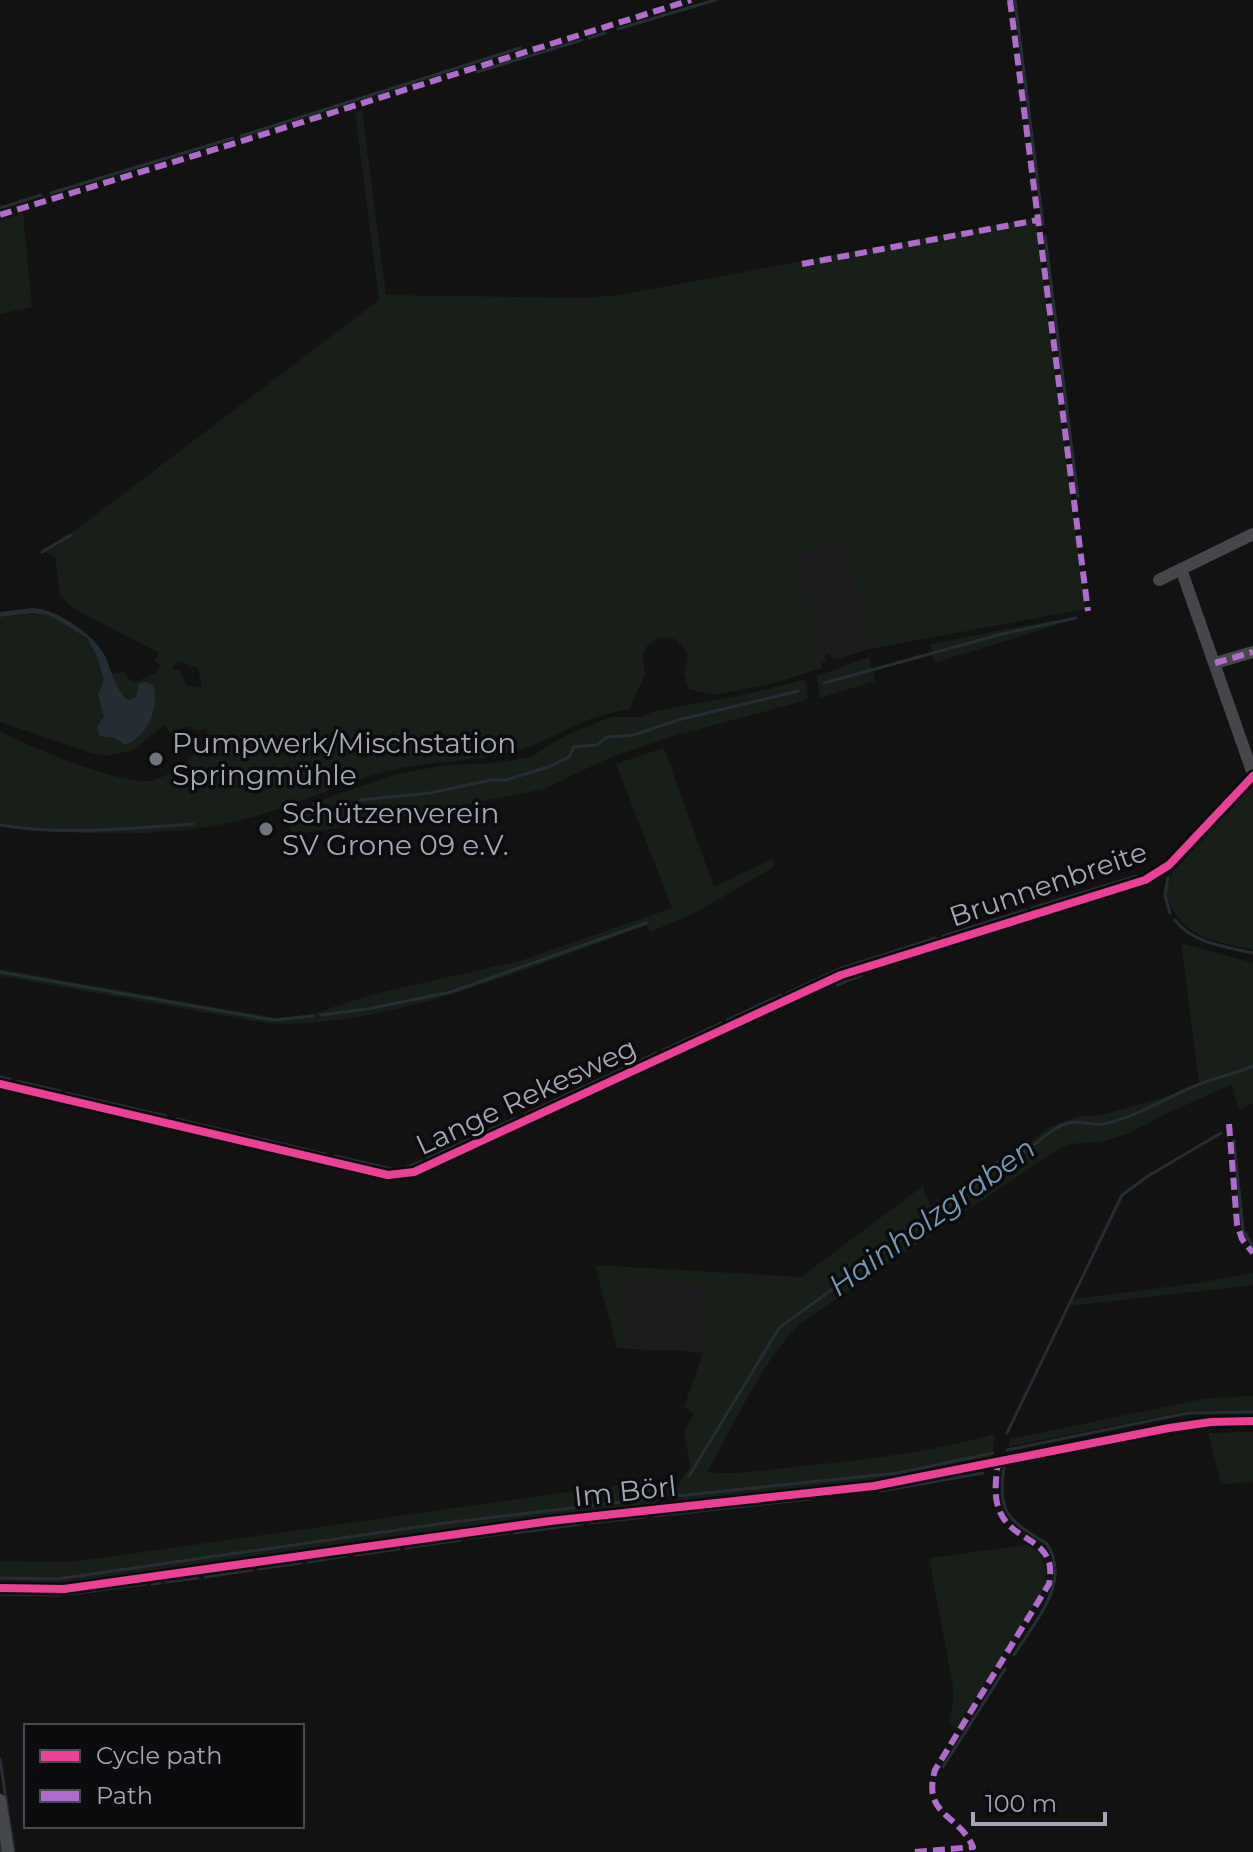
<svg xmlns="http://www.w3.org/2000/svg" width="1253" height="1852" viewBox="0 0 1253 1852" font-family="Montserrat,sans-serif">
<rect width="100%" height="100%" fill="#121212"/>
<g fill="#1c1c1e">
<path d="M844,543l26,106 -37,11 -3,-6 -5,2 1,6 -6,1 -25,-110z"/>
<path d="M627,1281l80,4 -4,68 -79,-7z"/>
</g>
<g fill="#181f19" fill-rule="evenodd">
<path d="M362,110l24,185 202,3 31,-3 416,-77 50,391 -215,40 -26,-106 -48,11 26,114 -47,15 -61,12 -25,-6 -5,-16 4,-15 -2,-8 -11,-11 -16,-2 -12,9 -4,8 2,21 -16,34c-12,3 -25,5 -36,9 -23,9 -44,22 -67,30 -44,15 -93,11 -138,23 -52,13 -99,38 -151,50 -69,17 -167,15 -237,4v-94c27,15 126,57 154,49 20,-5 40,-27 56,-40l-3,-6 1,-6 -10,3 -11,-5 -17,8 -5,-9 -34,26 -25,5 -14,-3 -92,-31v-105l32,-4 17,1 38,24 10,19 7,22 3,-4 17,-3 5,7 7,3 21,-10 4,-7 -7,-4 5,-8 -83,-43 -16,-14 -5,-39 -14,-7 36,-21 302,-229 -24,-187zM178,661l20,7 4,19 -15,-1 -7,-15 -9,-2z"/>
<path d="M23,213l9,94 -32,7v-93z"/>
<path d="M1055,620l2,5 -123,38 -4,-19z"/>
<path d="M869,657l6,24 -55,17 -3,-22z"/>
<path d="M802,680l4,2 2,15 -4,4 -127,34 -68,23 -65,31 -161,32 -92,14 -4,-18 -4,-4 114,-39 50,-9 49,-2 35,-6 35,-22 45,-18h29l15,-6 88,-16z"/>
<path d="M664,748l50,139 58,-28 3,7 -78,46 -47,20 -3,-7c-116,41 -258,105 -382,98l-265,-47v-7l281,50 31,-5 62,-20 149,-34 149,-52 -56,-144z"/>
<path d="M1253,785v165c-41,-10 -74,-12 -87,-59l7,-19z"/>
<path d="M1181,943l72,20v140l-14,7 -7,-26 -62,28 -42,22 -28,8 -30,2 -15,7 -254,172c-39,37 -67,102 -94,149 30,3 62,-2 93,-6 66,-6 131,-14 195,-32l-4,27 -57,13 -253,30 -13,-7 -2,-8 4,-5 7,3 13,-21 -6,-34 10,-18 -10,-7 19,-54 4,-67 -80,-5 -3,64 43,3v3l-50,-3 -22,-83 206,12 122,-91 7,20 38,-19 31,-29 23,-8 24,-21 32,-13 24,-1 66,-19 31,-14z"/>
<path d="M1253,1273v12l-183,21 4,-7 125,-16z"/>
<path d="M1253,1396v15h-66l-178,36 1,-8 198,-41z"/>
<path d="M1253,1432v50l-32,2 -13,-51z"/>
<path d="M653,1480l6,19 -6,8 -597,79 -56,-2v-23l72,1z"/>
<path d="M1028,1545c18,9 21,28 15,46l-87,137 -7,-7 4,-18v-16l-24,-129z"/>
</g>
<path fill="#252e34" d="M33,608c23,1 62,27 72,48 7,15 9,32 23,44l8,-3 3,-13 7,-2 7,3c7,22 -5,51 -28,60l-10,-7 -16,-2 -2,-9 7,-10 -6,-22 6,-15 -7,-23 -10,-19 -38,-23 -17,-2 -32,4v-5z"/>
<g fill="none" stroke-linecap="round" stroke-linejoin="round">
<g stroke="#252e34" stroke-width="3">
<path d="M1015,0l28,224"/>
<path d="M618,29l97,-29"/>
<path d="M589,38l16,-5"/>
<path d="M477,72l105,-32"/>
<path d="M241,136l279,-88"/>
<path d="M51,193l182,-55"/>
<path d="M0,208l41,-13"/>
<path d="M1045,236l33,261"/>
<path d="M42,552l29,-17"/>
<path d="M824,683l178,-49 74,-16"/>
<path d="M360,800l70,-7 61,-13h15l45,-14 18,-9 5,-10 23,-2 10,-8 27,-2 44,-15 120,-29"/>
<path d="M0,825c63,11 130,3 193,-1"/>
<path d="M1168,878l-3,17 5,18"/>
<path d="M1032,908l105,-32"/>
<path d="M1175,920c17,23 51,27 78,33"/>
<path d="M943,936l83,-26"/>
<path d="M0,972l273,48 40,-4"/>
<path d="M837,985l25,-10"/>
<path d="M787,993l52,-24 97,-31"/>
<path d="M321,1015l46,-6 84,-17 195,-69"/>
<path d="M727,1020l54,-25"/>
<path d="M663,1050l58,-27"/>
<path d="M0,1077l10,2"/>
<path d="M17,1081l43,10"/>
<path d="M66,1093l100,23"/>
<path d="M525,1114l131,-61"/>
<path d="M177,1119l148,35"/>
<path d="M1234,1141l9,89 10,16"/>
<path d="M335,1156l57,13"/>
<path d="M428,1158l88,-40"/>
<path d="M407,1167l15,-6"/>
<path d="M1007,1433l115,-238 26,-19 73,-43"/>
<path d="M1007,1450l181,-37 65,-1"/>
<path d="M1004,1468c-8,47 7,53 43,76 25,39 -13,78 -33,111"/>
<path d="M689,1476l90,-148 136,-99 29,-25 18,-2c14,-15 23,-34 42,-43 7,-4 16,-4 23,-9 13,-9 26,-23 41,-27 10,-3 24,3 36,1 33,-7 61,-26 91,-38 19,-8 39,-12 58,-20"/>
<path d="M881,1491l102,-18"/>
<path d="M676,1496l222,-23 95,-20"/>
<path d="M654,1516l156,-17"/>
<path d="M589,1523l57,-6"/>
<path d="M514,1533l68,-9"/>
<path d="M471,1538l37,-5"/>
<path d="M405,1548l56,-8"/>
<path d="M356,1555l43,-6"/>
<path d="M308,1562l38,-6"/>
<path d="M258,1569l43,-6"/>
<path d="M205,1577l47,-7"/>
<path d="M0,1578l57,1 396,-57 203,-24"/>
<path d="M166,1582l32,-4"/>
<path d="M152,1584l8,-1"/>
<path d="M0,1594l60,1"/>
<path d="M70,1594l76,-10"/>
<path d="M0,1759l14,93"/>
<path d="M943,1767l62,-98"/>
<path d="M0,1846l1,6"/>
</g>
<g stroke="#46474b" stroke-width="12">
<path d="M1181,569l72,205"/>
<path d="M1159,580l94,-46"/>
<path d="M1215,663l38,-11"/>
<path d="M0,1084l388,91 26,-3 427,-197 304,-95 24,-15 84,-89"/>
<path d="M0,1588l64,1 486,-68 324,-35 295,-58 42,-6 42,-1"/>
<path d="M0,1800l8,52"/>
</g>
<g stroke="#b06ccc" stroke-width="6" stroke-dasharray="12 6" stroke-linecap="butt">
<path d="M1010,0l78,611"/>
<path d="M0,215l242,-74 449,-141"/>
<path d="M802,264l236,-44"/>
<path d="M1215,663l38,-11"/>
<path d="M1229,1124l8,100 5,15 11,14"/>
<path d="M915,1852l58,-5c-15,-34 -51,-31 -38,-77l114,-186c9,-47 -34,-39 -49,-72 -7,-15 -4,-34 -2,-49"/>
</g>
<defs>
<g id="cycleway">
<path d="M0,1084l388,91 26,-3 427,-197 304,-95 24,-15 84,-89"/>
<path d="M0,1588l64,1 486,-68 324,-35 295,-58 42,-6 42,-1"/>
</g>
</defs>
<use href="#cycleway" stroke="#0c0c0e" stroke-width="13"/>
<use href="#cycleway" stroke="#ea4096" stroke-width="8"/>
</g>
<g fill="#70747c" stroke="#0c0c0e" stroke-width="3">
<circle cx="156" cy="759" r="8"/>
<circle cx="266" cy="829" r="8"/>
</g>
<g text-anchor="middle" stroke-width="7" stroke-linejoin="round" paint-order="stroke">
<g font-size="28" fill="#a2a8b5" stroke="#0c0c0e" text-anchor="start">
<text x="172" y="753">Pumpwerk/Mischstation<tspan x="172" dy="32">Springmühle</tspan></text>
<text x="282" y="823">Schützenverein<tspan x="282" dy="32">SV Grone 09 e.V.</tspan></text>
</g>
<g font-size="28" fill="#a2a8b5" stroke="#0c0c0e">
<text transform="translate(1048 884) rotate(-19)" y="10">Brunnenbreite</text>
<text transform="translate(526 1096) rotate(-25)" y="10">Lange Rekesweg</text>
<text transform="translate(625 1491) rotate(-6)" y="10">Im Börl</text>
</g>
<g font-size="30" font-style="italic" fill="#7599b3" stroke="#0c0c0e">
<text transform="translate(932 1217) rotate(-36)" y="10">Hainholzgraben</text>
</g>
</g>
<rect x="24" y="1724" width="280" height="104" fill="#0c0c0e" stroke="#484a51" stroke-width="2"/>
<rect x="40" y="1750" width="40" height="12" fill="#ea4096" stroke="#484a51" stroke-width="2"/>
<text x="96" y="1764" font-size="24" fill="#a2a8b5">Cycle path</text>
<rect x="40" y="1790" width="40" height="12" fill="#b06ccc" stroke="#484a51" stroke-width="2"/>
<text x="96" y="1804" font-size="24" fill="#a2a8b5">Path</text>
<path d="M973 1812v12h132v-12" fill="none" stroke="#a2a8b5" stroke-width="4"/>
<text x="985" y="1812" font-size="24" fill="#a2a8b5" stroke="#0c0c0e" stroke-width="6" paint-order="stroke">100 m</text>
</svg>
